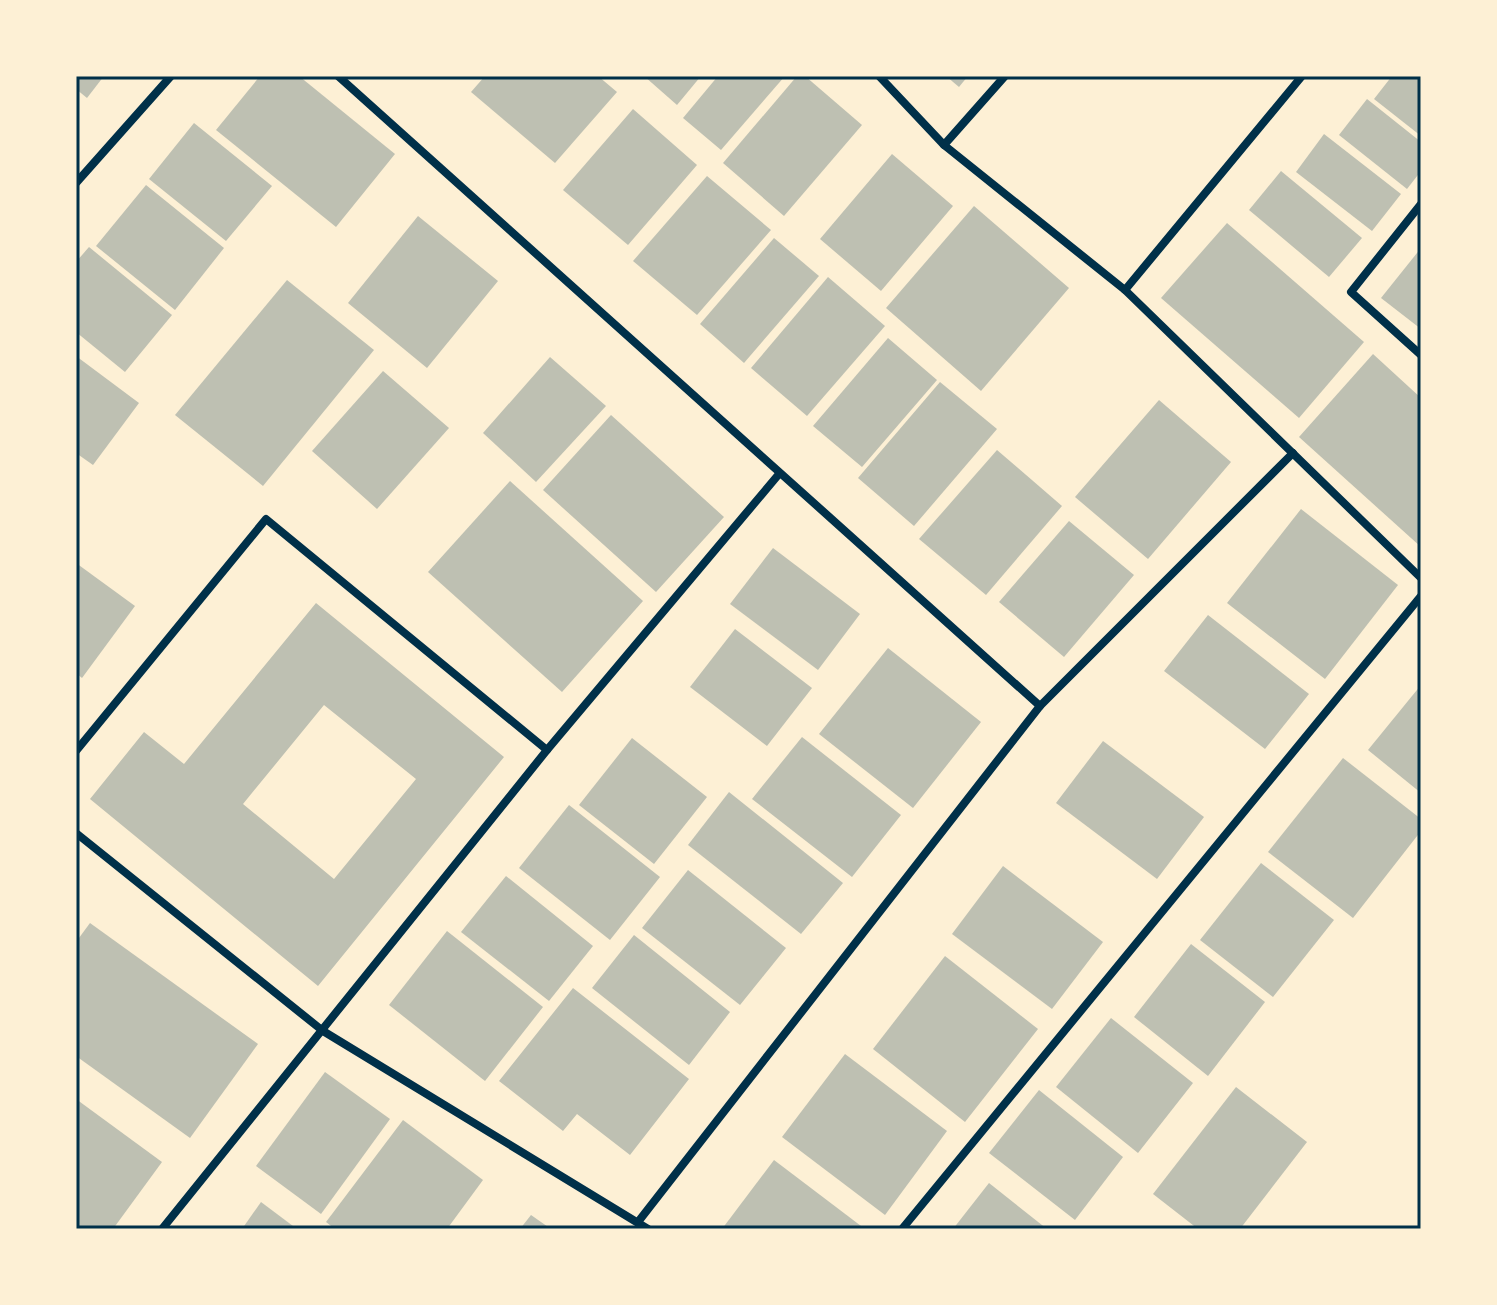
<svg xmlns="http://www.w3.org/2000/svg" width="1497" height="1305" viewBox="0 0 1497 1305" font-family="'Fira Sans Condensed',sans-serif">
<rect width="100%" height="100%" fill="#fdf0d5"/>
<g fill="#bec0b2" fill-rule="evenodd">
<path d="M76,76h28l-17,22 -11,-9z"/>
<path d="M260,76h39l96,78 -59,73 -120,-97z"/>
<path d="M485,76h113l19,16 -62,71 -84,-71z"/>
<path d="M644,76h57l-24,29z"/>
<path d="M718,76h67l-64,74 -38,-32z"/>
<path d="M797,76h8l57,49 -78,91 -61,-53z"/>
<path d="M946,76h22l-9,11z"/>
<path d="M1392,76h29v60l-47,-37z"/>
<path d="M1367,99l54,43v29l-14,18 -68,-54z"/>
<path d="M633,109l64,56 -69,80 -65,-55z"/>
<path d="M194,123l78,63 -46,55 -77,-62z"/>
<path d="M1324,134l77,60 -29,37 -76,-59z"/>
<path d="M892,154l61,52 -72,85 -61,-52z"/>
<path d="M1281,171l81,67 -33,39 -80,-67z"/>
<path d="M707,176l64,54 -74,85 -64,-54z"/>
<path d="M146,185l78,63 -49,62 -79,-64z"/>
<path d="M974,206l95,82 -88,103 -95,-83z"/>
<path d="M418,216l80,65 -71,87 -79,-65z"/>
<path d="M1227,223l137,119 -65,76 -138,-120z"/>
<path d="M774,238l45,38 -75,87 -44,-39z"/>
<path d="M89,247l83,68 -47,57 -49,-40v-70z"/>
<path d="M1421,248v81l-40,-31z"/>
<path d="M828,277l57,49 -78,90 -56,-48z"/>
<path d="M287,280l87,70 -111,136 -88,-71z"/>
<path d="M888,338l49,42 -75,87 -49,-41z"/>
<path d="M1373,354l48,44v149l-122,-110z"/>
<path d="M76,356l63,47 -46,62 -17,-12z"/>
<path d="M550,357l56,49 -70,76 -53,-49z"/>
<path d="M383,371l66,57 -72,81 -65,-58z"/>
<path d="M940,382l57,47 -83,97 -56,-48z"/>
<path d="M1159,400l72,62 -83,97 -73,-62z"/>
<path d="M611,415l113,102 -68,75 -113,-102z"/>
<path d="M997,450l65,56 -76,89 -67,-56z"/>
<path d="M510,481l133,120 -81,91 -134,-120z"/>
<path d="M1301,509l97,76 -73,94 -98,-76z"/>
<path d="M1069,521l65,54 -70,82 -65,-55z"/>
<path d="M773,548l87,66 -42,56 -88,-66z"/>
<path d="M76,563l59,43 -53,72 -6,-5z"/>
<path d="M316,603l188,154 -186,229 -228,-187 54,-67 40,32zM324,705l92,74 -82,100 -91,-75z"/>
<path d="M1208,615l101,79 -44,55 -101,-78z"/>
<path d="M735,629l77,59 -45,58 -77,-59z"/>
<path d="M888,648l93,74 -68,86 -94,-74z"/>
<path d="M1421,685v108l-53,-43z"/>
<path d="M802,737l99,78 -49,62 -100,-78z"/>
<path d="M632,738l75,59 -53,67 -75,-59z"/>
<path d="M1103,741l101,76 -47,62 -101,-76z"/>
<path d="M1343,758l78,61v12l-68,87 -85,-66z"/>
<path d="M729,792l114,91 -42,51 -113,-89z"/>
<path d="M569,805l91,72 -50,63 -91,-72z"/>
<path d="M1261,863l73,57 -61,77 -73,-57z"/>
<path d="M1003,866l100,76 -51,67 -100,-75z"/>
<path d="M688,870l98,78 -46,57 -98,-77z"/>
<path d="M506,876l87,70 -44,55 -88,-69z"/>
<path d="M90,923l168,121 -68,94 -114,-82v-114z"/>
<path d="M447,931l96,76 -58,74 -96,-76z"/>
<path d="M634,935l96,77 -41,53 -97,-77z"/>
<path d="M1191,944l74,58 -57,74 -74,-59z"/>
<path d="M945,956l93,73 -73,93 -92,-73z"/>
<path d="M573,988l116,91 -59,76 -53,-41 -14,17 -64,-50z"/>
<path d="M1111,1018l82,65 -55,70 -82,-66z"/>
<path d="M845,1054l102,77 -62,84 -103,-78z"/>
<path d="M325,1072l65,47 -69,95 -65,-48z"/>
<path d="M1236,1087l71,55 -67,87h-42l-45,-35z"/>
<path d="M1039,1090l84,67 -48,63 -86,-67z"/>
<path d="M76,1099l86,63 -49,67h-37z"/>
<path d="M403,1120l80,60 -36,49h-112l-9,-7z"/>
<path d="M774,1160l91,69h-143z"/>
<path d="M989,1183l58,46h-94z"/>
<path d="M261,1202l36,27h-55z"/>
<path d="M531,1215l20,14h-31z"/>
</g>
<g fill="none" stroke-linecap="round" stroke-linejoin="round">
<g stroke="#003049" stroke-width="8">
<path d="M338,76l702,630"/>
<path d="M879,76l65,69 181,145 296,288"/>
<path d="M944,145l61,-69"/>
<path d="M76,183l95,-107"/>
<path d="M1421,204l-70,88 70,63"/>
<path d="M1125,290l177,-214"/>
<path d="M76,751l190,-232 281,231"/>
<path d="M76,833l247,198 325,198"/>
<path d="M638,1222l402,-516 253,-253"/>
<path d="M162,1229l385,-479 232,-276"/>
<path d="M902,1229l519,-633"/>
</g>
</g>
<rect width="1497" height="1305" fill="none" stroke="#fdf0d5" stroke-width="156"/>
<rect x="78" y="78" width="1341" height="1149" fill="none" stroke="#003049" stroke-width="3"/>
</svg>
